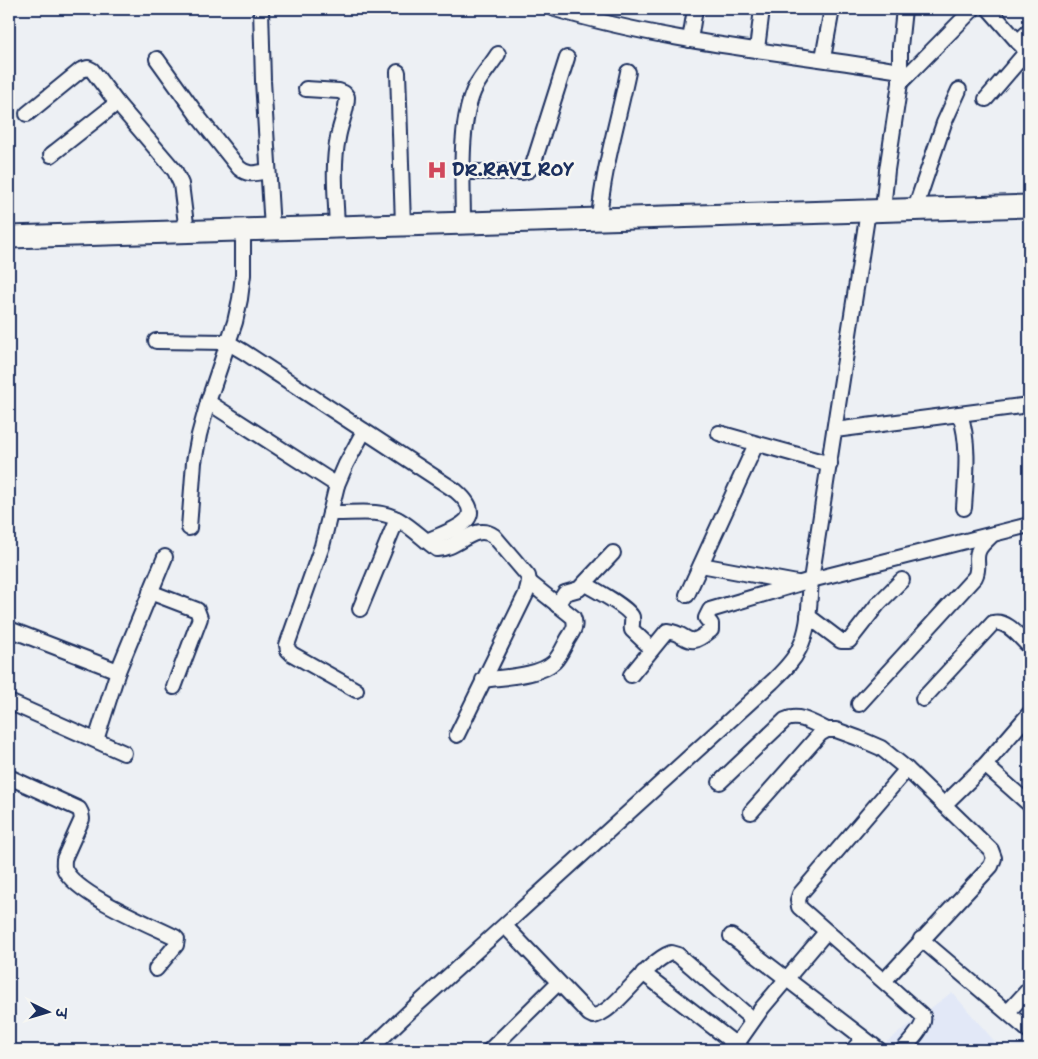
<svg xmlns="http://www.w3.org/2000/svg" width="1038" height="1059" viewBox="0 0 1038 1059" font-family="'Shantell Sans','Playpen Sans Deva',sans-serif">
<rect width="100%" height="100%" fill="#edf0f4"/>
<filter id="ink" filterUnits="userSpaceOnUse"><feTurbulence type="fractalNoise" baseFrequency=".02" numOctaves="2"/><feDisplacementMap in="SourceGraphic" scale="10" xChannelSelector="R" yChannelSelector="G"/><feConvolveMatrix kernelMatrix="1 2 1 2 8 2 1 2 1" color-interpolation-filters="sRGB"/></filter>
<g filter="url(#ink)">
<path fill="#e2e8f7" d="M952,992l50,58h-126z"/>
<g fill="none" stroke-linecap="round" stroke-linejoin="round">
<defs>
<g id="street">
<path d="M261,9l2,72 9,148"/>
<path d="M555,9c112,34 229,43 345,62"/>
<path d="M989,9l29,33 11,11"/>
<path d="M690,40l5,-31"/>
<path d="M1018,42l11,-11"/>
<path d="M757,49l5,-40"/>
<path d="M823,58l9,-49"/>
<path d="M157,59l43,60 39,49c9,8 17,5 28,3"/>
<path d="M398,72l5,153"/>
<path d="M900,83l73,-74"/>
<path d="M306,89l33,2 5,2 3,4c0,15 -7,27 -9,41 -6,29 -2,60 -1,89"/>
<path d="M986,99l41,-48"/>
<path d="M27,114l54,-44 7,-2 4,2 25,33 58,68 6,13 6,48"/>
<path d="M51,155l66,-52"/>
<path d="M463,172h59l7,-2 4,-5 34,-107"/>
<path d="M915,209l29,-86 15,-33"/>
<path d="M883,210l4,-40 13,-87v-36l4,-38"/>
<path d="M599,219c4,-50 19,-98 29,-147"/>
<path d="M463,223c0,-38 -5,-103 13,-137 6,-11 15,-21 22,-32"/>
<path d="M156,341l71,1 17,10 212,139c35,30 -4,38 -29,50"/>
<path d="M208,402l129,83"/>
<path d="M960,414c10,31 6,62 4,94"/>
<path d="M835,430l194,-25"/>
<path d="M719,433l111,31"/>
<path d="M330,513c23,1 48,-5 69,7 14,8 25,20 38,29 20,1 37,-27 57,-13l34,40 1,6 -3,12 -69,141"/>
<path d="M189,528l5,-66 5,-27 9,-33 27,-80 5,-23 3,-24v-45"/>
<path d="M701,565l96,18"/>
<path d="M585,584c9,5 44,24 47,33 1,5 -1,8 0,13l20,19"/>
<path d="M150,592l47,18 3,8 -26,69"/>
<path d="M687,595l69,-151"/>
<path d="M557,605l8,-12 14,-4 34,-36"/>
<path d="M360,609l37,-90"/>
<path d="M808,616l33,25h8l29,-37 24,-24"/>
<path d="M9,629l109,42"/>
<path d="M631,675l36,-44c24,3 18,20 44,-1v-6l-5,-6 4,-8 101,-30 218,-55"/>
<path d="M483,680c20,-3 57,-4 71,-18 6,-6 10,-16 14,-23 5,-8 9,-13 5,-22l-44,-35"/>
<path d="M356,690l-64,-36 -4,-4 -1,-5 35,-99 15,-61 9,-21 18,-33"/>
<path d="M923,699l70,-76c14,-4 27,15 36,23"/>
<path d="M9,702l115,51"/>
<path d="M859,704l116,-127c5,-9 0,-17 3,-25 2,-7 10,-12 14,-17"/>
<path d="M96,740l22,-69 47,-114"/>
<path d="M985,765l44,39"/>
<path d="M9,777l70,32 2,4 1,6 -18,40c0,4 -1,7 1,11 12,25 84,54 110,67l2,2 -1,6 -20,24"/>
<path d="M720,782l65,-62c14,-7 29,4 42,10"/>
<path d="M944,805l41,-40 44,-51"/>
<path d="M751,812l69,-78 7,-4h9l22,8 23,10 26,21 84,81 3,8 -3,8 -107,115"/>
<path d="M505,926l84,88 4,2c22,-2 52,-54 78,-63l7,2 75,65"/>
<path d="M731,936l148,114"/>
<path d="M921,939l108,92"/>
<path d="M643,973l100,77"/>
<path d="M1008,1012l21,-23"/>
<path d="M736,1045l26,-37 64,-76"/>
<path d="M369,1050l39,-37 364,-331c10,-10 21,-20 27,-33 11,-21 10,-46 12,-69l57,-369"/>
<path d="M490,1050l68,-67"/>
<path d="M853,1050l10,-11"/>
<path d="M903,1050c6,-8 23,-23 20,-34l-124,-109 -1,-7 2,-6 107,-125"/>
</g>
<path id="primary" d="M9,237l1020,-31"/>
</defs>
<use href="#street" stroke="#1b2f5e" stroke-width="18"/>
<use href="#primary" stroke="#1b2f5e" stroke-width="25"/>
<use href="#street" stroke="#f6f6f2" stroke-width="14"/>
<use href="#primary" stroke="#f6f6f2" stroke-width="21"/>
</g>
</g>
<defs>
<symbol id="hospital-bare" viewBox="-9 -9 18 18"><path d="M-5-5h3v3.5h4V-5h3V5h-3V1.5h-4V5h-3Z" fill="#d1495b" stroke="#f6f6f2" stroke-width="2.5" paint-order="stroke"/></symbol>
</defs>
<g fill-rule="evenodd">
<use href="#hospital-bare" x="423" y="156" width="28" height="28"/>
</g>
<g text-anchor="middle" stroke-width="5" stroke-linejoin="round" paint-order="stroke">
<g font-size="18" font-weight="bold" fill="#1b2f5e" stroke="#f6f6f2" text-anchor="start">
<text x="452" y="176">DR.RAVI ROY</text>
</g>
</g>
<rect width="1038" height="1059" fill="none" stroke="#f6f6f2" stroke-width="30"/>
<rect x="15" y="15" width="1008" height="1029" fill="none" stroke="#1b2f5e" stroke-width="2" filter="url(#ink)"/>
<g transform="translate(48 1012) rotate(95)" stroke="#f6f6f2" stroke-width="4" paint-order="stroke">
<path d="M0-4L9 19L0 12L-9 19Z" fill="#1b2f5e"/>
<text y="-8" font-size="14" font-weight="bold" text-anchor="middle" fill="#1b2f5e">उ</text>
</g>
</svg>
